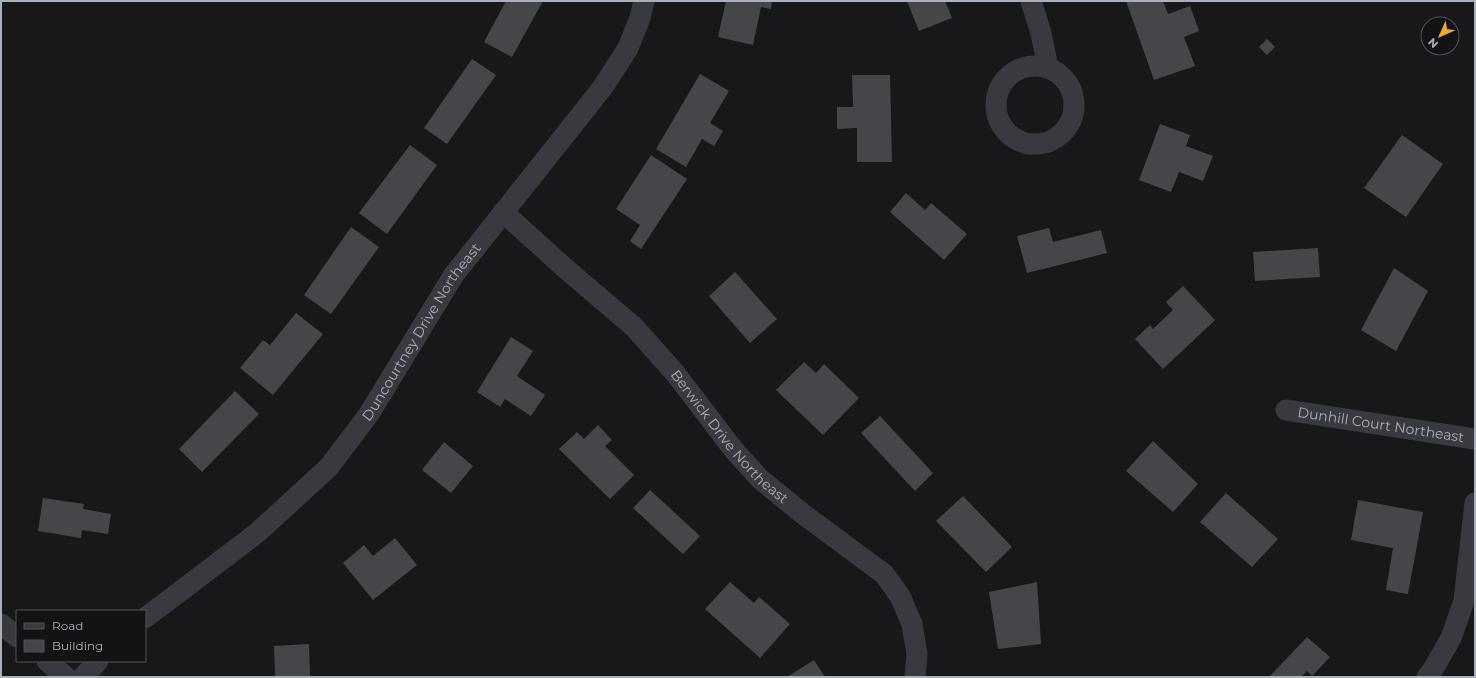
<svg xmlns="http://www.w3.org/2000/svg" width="1476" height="678" viewBox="0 0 1476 678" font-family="Montserrat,sans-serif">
<rect width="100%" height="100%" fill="#18181a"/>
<g fill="#44464a">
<path d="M506,1h37l-31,56 -28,-15z"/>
<path d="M726,1h46l-1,8 -10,-2 -8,38 -35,-8z"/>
<path d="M907,1h38l7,17 -33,13z"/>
<path d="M1126,1h37l5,13 22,-8 9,25 -15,6 11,29 -41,14z"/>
<path d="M1267,39l8,8 -8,8 -8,-8z"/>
<path d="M472,59l24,16 -49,69 -23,-16z"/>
<path d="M700,74l29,17 -19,32 13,8 -9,15 -12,-7 -16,28 -30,-18z"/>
<path d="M852,75h38l2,87h-35v-34l-20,1v-22h16z"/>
<path d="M1160,124l30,11 -4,11 27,10 -10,25 -24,-9 -8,20 -32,-12z"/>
<path d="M1402,135l41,29 -37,53 -42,-29z"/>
<path d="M410,145l27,20 -50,69 -28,-21z"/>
<path d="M651,155l36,24 -46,70 -11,-8 10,-16 -24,-16z"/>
<path d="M906,193l19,17 6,-7 36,31 -23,26 -54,-48z"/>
<path d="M351,227l28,20 -48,67 -27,-19z"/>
<path d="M1049,228l4,14 48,-12 6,23 -80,20 -10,-37z"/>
<path d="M1318,248l2,29 -65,4 -2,-29z"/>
<path d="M1394,268l34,23 -32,60 -35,-21z"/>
<path d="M735,272l42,47 -27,24 -41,-47z"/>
<path d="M1183,286l32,34 -52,49 -28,-30 15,-14 3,4 20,-19 -7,-8z"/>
<path d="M296,313l27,21 -50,61 -33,-27 23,-28 7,5z"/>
<path d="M511,337l22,14 -16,25 28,19 -14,21 -26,-17 -5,8 -23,-15z"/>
<path d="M804,362l12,11 8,-9 35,34 -36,37 -47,-45z"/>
<path d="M235,391l24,23 -57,58 -23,-23z"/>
<path d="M880,416l53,57 -18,18 -54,-58z"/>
<path d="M598,425l14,15 -7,6 29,29 -24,24 -51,-50 18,-17 7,7z"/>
<path d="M1153,441l45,43 -25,28 -47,-41z"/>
<path d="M444,442l29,24 -22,27 -29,-23z"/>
<path d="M650,490l50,46 -17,18 -50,-46z"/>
<path d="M1226,493l52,46 -26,28 -52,-45z"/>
<path d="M963,496l49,51 -26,25 -50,-51z"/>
<path d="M43,498l41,6 -1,5 28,5 -3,20 -26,-4 -1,8 -43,-7z"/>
<path d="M1358,500l65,12 -15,82 -22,-4 7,-42 -42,-8z"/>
<path d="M395,538l22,27 -44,35 -30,-37 21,-18 9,11z"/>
<path d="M730,582l24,21 5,-6 31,27 -30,34 -55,-49z"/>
<path d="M1037,582l4,62 -43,5 -9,-57z"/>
<path d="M1307,637l23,20 -18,19 -5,-5 -6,6h-32z"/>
<path d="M309,644l1,33h-35l-1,-31z"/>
<path d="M814,660l11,17h-38z"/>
</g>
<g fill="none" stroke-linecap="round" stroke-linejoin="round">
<g stroke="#393a3f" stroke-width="21">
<path d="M1031,1l10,32 7,35"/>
<circle cx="1035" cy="105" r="39"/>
<path id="s1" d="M503,212l63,57 68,58 41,46 58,76 27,30 43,35 81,60 16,22 12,28 5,30 -2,23"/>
<path id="s2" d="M1286,410l189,29"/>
<path id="s3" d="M145,618l112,-85 72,-66 40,-53 84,-138 150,-189 25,-39 12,-30 4,-17"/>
<path d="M1,624l16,13"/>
<path d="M47,661l19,16"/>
<path d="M83,677l15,-16"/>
<path d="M1427,677l5,-6 19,-33 13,-37 11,-98"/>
</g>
</g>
<g text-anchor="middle" stroke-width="3.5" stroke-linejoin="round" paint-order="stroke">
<g font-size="14" fill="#aab0ba" stroke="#131315">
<text dy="5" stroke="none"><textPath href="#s3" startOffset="402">Duncourtney Drive Northeast</textPath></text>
<text dy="5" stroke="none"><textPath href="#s2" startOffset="96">Dunhill Court Northeast</textPath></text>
<text dy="5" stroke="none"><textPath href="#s1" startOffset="320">Berwick Drive Northeast</textPath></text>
</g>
</g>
<rect width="1476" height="678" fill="none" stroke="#aab0ba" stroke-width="4"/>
<rect x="16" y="610" width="130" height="52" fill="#131315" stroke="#4f5257"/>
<rect x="24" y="623" width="20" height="6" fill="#393a3f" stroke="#4f5257"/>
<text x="52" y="630" font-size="12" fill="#aab0ba">Road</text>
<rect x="24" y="640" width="20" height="12" fill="#44464a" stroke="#4f5257"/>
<text x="52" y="650" font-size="12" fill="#aab0ba">Building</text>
<g transform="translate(1440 36) rotate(225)"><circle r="19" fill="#131315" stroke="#4f5257"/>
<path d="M0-3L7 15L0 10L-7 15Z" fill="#f1a539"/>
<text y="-6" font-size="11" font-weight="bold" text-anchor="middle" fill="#aab0ba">N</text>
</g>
</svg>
